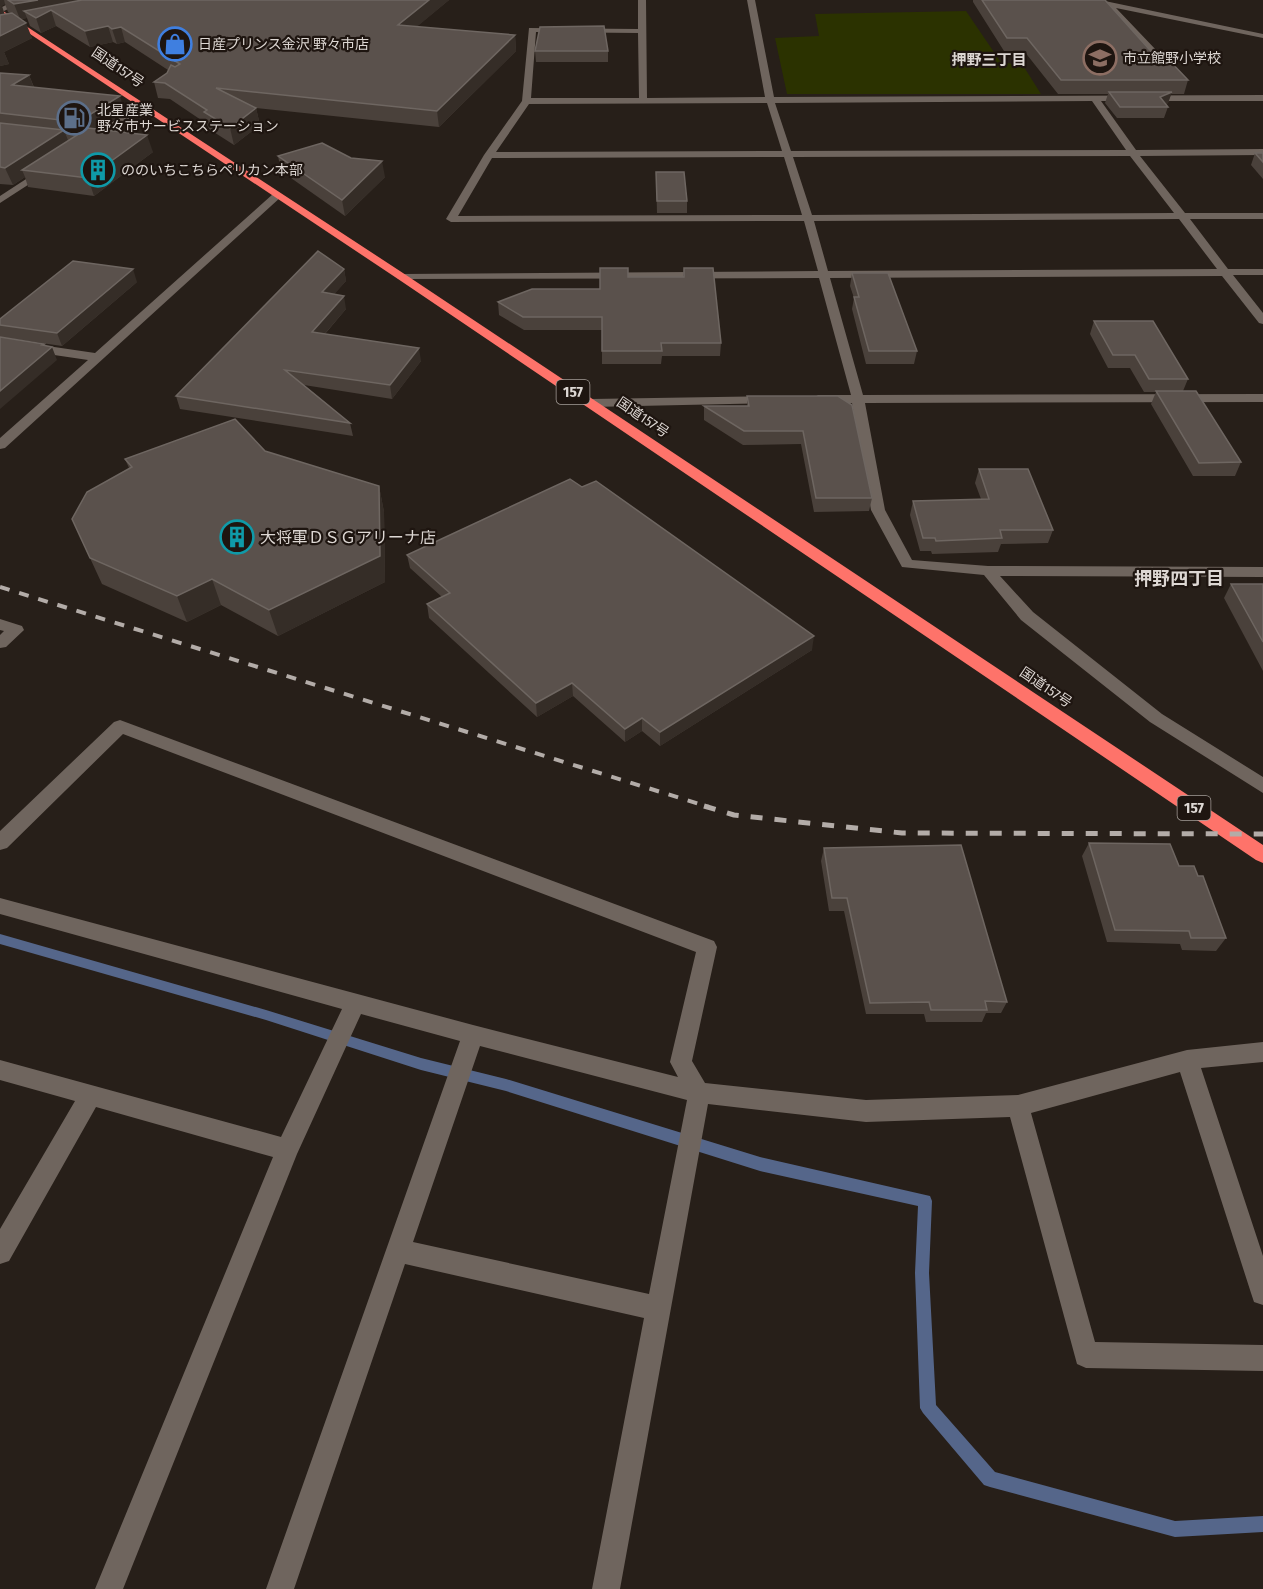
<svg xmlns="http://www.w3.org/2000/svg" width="1263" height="1589" viewBox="0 0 1263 1589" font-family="'Fira Sans Condensed','Noto Sans JP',sans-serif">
<rect width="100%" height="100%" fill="#271f19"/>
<path fill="#2b3200" d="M966,11l34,50 24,6 17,27h-254l-12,-56 44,-2 -4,-22z"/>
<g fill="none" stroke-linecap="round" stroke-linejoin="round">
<path fill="#55668a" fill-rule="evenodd" d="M0,934l266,76 155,48 85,21 254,78 170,39 2,5 -3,72 7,132 59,67 180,49 88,-5v16l-88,5 -185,-50 -6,-2 -61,-72 -3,-5 -5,-135 3,-67 -158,-35 -254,-80 -85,-21 -155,-50 -266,-76z"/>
<g fill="#6f655e" fill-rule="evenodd">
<path d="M16,0h10l-26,13v-5z"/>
<path d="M638,0h8l1,98 118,-1 -18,-97h8l19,97 489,-2v6h-162l35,49 127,-1v6l-123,1 45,57h78v6h-73l38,50h35v6h-30l30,38v11l-4,-1 -37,-47 -392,2 33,117 400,-1v8l-398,1 20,107 27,50 76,6 275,1v10l-263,-1 33,36 129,102 101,63v16l-113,-71 -129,-102 -37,-45 -82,-8 -31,-57 -19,-107h-34l-6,-4 6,-4h33l-32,-117 -421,1 -1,-2 5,-3 416,-3 -14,-50 -353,1 -5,-3 38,-64 38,-54 7,-73 109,1zM536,32l102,1 1,65h-108zM1092,101l34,49 -335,1 -16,-48zM767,103l15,48 -286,1 33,-48zM1130,156l44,57 -362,2 -19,-58zM784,157l18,58 -344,1 34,-58zM1179,219l38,50 -389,2 -14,-50z"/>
<path d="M1087,0h13l163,34v4l-147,-30 62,65v4h-3l-70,-71z"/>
<path d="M144,106l7,2 -28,15 -33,22 -8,-2 35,-24z"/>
<path d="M43,168l8,2 -51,33v-7z"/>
<path d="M273,194l9,2 -277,252 -5,1v-11l88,-78 -88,-13v-8l95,14z"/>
<path d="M772,396l4,1 2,3 -2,3 -185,4 -6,-4 6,-4z"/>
<path d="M0,619l22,7 2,4 -18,17 -6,1v-13l4,-4 -4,-1z"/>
<path d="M120,720l594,221 3,6 -25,114 13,22 161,17 152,-5 169,-45 76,-8v20l-62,6 62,188v49l-9,-3 -3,-9 -71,-221 -149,41 64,229 168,3v26l-177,-3 -9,-4 -67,-247 -144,5 -158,-18 -88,485h-28l52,-271 -239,-54 -111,325h-28l194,-548 -99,-27 -64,140 -174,435h-28l178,-432 -177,-50 -87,154 -9,3v-35l75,-128 -75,-21v-20l281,77 61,-128 -342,-95v-16l473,127 205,52 -8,-15 26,-110 -573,-218 -116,114 -7,2v-19l114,-109zM480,1046l207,54 -38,194 -236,-52z"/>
</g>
<path fill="#fe736a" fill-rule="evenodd" d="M0,9l406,266 857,570v18l-7,-3 -858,-581 -398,-265z"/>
<path stroke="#b3aca8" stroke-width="4" stroke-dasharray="10 10" stroke-linecap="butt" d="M0,587l709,220"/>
<path stroke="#b3aca8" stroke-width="5" stroke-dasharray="12 12" stroke-linecap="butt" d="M704,806l30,9 168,18 361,1"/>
</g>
<g fill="#4a413b" fill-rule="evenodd">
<path d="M0,0h449l-33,27 99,8 1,16 -77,76 -183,-19 4,17 -26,20 -25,-16 -2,-5 -37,-25 -12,-1 -4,-16 13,-9 1,-3 -43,-28 -8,2 -4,-2 -23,5 -34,-21 -15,7 -11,-7 -3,-8 -6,1 11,19 -28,14 5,12 -9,2zM5,4l3,8 2,1 -6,1 -3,-8z"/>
<path d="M973,0h132l52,58 31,22 -4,14h-13l-3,9 -2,1 2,3 -4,11h-47l-12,-15 3,-9h-50l-34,-43h-20l-31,-49z"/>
<path d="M535,51h73v11h-72z"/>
<path d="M0,73l29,2 5,12 91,26 -26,16 54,23 -59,44 -66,-9 -3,-10 -12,8 -13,-1z"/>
<path d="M1255,153h8v26l-12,-14z"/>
<path d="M278,156l107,21 -40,39 -64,-45z"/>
<path d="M656,172l31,29v12h-30z"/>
<path d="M684,268l37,75 -1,13h-58l-1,8h-59v-34h-78l-25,-15 -1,-13 102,-13 28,-12h55z"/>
<path d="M344,269l2,12 -12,13 12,15 -21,25 96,27 -29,38 -88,-14 46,38 3,13 -173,-27 -4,-13z"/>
<path d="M852,273l65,78 -3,13h-48l-14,-55 2,-11 -4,-12z"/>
<path d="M137,282l-75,64 -62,-9v-18z"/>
<path d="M1094,321l94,58 -5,12 58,71 -6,14h-42l-42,-72 5,-12h-12l-14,-24h-22l-18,-34z"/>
<path d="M747,396h91l34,102 -3,13 -55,1 -13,-68 -58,1 -39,-25v-14h43z"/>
<path d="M125,459l254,27 5,26 1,70 -107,54 -57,-31 -34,17 -85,-38 -30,-65 57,-51z"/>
<path d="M979,469l74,61 -5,13 -47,1 -3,8 -66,2 -1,-3h-11l-10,-36 3,-14 68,-2 -6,-16z"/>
<path d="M407,555l405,95 -152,96 -18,-15 -17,11 -52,-46 -36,21 -108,-99 -2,-14 15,-7 -32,-29z"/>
<path d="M1231,584h32v87l-39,-73z"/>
<path d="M1089,843l90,23 19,10 28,62 -10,13 -34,-1 -2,-6 -73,-2 -25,-86z"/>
<path d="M824,848l183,154 -6,11h-15l-4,9h-56l-2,-8h-58l-22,-103h-15l-8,-50z"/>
</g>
<g fill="#352d27">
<path d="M0,0h4l1,4 -5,3z"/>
<path d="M38,0h87l-74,10 5,16 -15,7 -5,-15 -12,-7 3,7 -7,1 -6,-15z"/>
<path d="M429,0h20l-49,41 -2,-16z"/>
<path d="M2,6l5,15 -7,2v-16z"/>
<path d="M26,23l6,15 -28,14 5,12 -9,2v-30z"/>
<path d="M108,26l5,16 -23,5 -5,-16z"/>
<path d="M121,27l4,15 -8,2 -5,-15z"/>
<path d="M515,35l1,16 -77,76 -2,-16z"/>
<path d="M29,75l6,16 -23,-6z"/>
<path d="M1172,92l-4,11 -8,4v-10z"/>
<path d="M120,96l5,17 -42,26 -5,-17z"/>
<path d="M256,108l4,17 -26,20 -4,-17z"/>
<path d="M64,130l7,18 -49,22 3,7 -12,8 -8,-17z"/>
<path d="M147,135l6,17 -59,44 -6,-18z"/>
<path d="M382,161l3,16 -40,39 -3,-16z"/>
<path d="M133,269l4,13 -75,64 -5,-13z"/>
<path d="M344,269l2,12 -21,24 -3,-13z"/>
<path d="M344,296l2,13 -31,36 -3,-13z"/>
<path d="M44,344l3,7 5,-4 5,13 -57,49v-18z"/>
<path d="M419,348l2,13 -29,38 -2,-14z"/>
<path d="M379,486l5,26 1,70 -107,54 -9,-26z"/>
<path d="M212,579l9,26 -34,17 -10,-26z"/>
<path d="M814,636l-2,14 -152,96v-14z"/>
<path d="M572,683l1,13 -36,21 -1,-14z"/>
<path d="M642,718v13l-17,11v-13z"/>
</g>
<g fill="#5a514c" stroke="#6e6661" stroke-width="1.5">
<path d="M8,0h30l-24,4z"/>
<path d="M82,0h347l-31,25 117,10 -78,76 -221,-23 40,20 -26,20 -26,-16 3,-2 -42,-27 -11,-1 13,-9 4,-8 4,2 5,-3 -59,-37 -9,2 -4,-3 -23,5 -34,-21 -15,8 -12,-7z"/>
<path d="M982,0h123l52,58h10l21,22h-127l-34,-42h-20z"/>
<path d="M12,13l14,10 -26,13v-21z"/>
<path d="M604,26l4,25h-73l5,-24z"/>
<path d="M0,73l29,2 -17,10 108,11 -42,26 -78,-9z"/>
<path d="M1109,92h63l-12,5 8,10h-48z"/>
<path d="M0,123l64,7 -59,38 -5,-1z"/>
<path d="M88,128l59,7 -59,43 -66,-8z"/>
<path d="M322,143l29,15 31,3 -40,39 -64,-44z"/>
<path d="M1255,153h8v9z"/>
<path d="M656,172h28l3,29h-30z"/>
<path d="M318,251l26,18 -22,23 22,4 -32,36 107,16 -29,37 -105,-15 65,53 -174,-27z"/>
<path d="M73,261l60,8 -76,64 -57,-8v-6z"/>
<path d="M600,268h28v9h56v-9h29l8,75h-60l1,8h-60v-34h-79l-25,-15 34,-13h68z"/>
<path d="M852,273h36l29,78h-48l-15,-54h5z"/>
<path d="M1094,321h59l35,58h-39l-14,-24h-22z"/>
<path d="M0,337l44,7 -2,1 10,2 -52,44z"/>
<path d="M1156,391h40l45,71 -42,1z"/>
<path d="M747,396h91l14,9 20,93h-56l-13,-67h-59l-40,-25h45z"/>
<path d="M235,419l30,32 114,35 1,70 -111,54 -57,-31 -35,17 -87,-38 -18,-39 15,-27 45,-25 -7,-8z"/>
<path d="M979,469h49l25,61h-53l2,8 -66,3 -1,-3h-12l-10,-37 76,-2z"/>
<path d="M570,479l12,8 14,-6 218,155 -154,96 -18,-14 -17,11 -53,-46 -36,20 -109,-99 23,-11 -43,-38z"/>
<path d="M1231,584h32v58z"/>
<path d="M1089,843l81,1 9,22h15l4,10h5l23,62h-35l-2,-7 -74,-1z"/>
<path d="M961,845l46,157 -22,-1 2,9h-56l-2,-8 -59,1 -23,-105h-15l-8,-50z"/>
</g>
<defs>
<symbol id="shop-ring" viewBox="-11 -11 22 22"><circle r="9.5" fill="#1e1510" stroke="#3f7fe0" stroke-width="1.5"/><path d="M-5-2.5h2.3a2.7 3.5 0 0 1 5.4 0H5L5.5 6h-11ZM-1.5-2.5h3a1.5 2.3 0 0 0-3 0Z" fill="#3f7fe0"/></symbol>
<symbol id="school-ring" viewBox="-11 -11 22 22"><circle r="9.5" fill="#1e1510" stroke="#8d6e63" stroke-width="1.5"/><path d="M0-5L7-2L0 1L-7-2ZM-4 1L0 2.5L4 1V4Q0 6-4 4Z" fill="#8d6e63"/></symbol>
<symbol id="fuel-ring" viewBox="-11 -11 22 22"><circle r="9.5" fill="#1e1510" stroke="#5c6f8a" stroke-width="1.5"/><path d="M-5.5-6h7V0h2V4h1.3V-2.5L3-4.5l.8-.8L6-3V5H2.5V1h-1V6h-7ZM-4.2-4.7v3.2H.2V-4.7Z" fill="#5c6f8a"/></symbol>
<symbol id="building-ring" viewBox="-11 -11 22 22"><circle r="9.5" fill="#1e1510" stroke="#0f9aa8" stroke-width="1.5"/><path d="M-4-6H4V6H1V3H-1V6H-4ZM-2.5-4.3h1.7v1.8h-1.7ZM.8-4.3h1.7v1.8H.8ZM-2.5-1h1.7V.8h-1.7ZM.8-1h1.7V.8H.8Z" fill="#0f9aa8"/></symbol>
</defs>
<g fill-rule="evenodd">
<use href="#shop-ring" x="156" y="25" width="38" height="38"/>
<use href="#school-ring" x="1081" y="39" width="38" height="38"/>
<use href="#fuel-ring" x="55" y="99" width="38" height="38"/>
<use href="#building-ring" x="79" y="151" width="38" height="38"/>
<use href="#building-ring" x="218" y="518" width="38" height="38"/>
</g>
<g text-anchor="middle" stroke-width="4.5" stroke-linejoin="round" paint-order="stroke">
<g font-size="14" fill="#ddd7d3" stroke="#1e1510" text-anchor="start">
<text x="198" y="49">日産プリンス金沢 野々市店</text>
<text x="1123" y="63">市立館野小学校</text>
<text x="97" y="115">北星産業<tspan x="97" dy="16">野々市サービスステーション</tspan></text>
<text x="121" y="175">ののいちこちらペリカン本部</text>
</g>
<g font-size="14" fill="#ddd7d3" stroke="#1e1510">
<text transform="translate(118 67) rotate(34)" y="5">国道157号</text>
<text transform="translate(643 417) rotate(34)" y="5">国道157号</text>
<text transform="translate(1046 687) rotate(34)" y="5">国道157号</text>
</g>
<g font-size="15" font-weight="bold" fill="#ddd7d3" stroke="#1e1510">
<text x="989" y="65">押野三丁目</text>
</g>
<g fill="#1e1510" stroke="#a49d98" stroke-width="1.5">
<rect x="556.5" y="380" width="33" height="24" rx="4.5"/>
<rect x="1177.5" y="796" width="33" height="24" rx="4.5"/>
</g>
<g font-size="15" font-weight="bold" fill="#ddd7d3">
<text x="573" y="397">157</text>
<text x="1194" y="813">157</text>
</g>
<g font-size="16" fill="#ddd7d3" stroke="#1e1510" text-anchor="start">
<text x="260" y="543">大将軍ＤＳＧアリーナ店</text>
</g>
<g font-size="18" font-weight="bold" fill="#ddd7d3" stroke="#1e1510">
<text x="1179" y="585">押野四丁目</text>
</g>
</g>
</svg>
